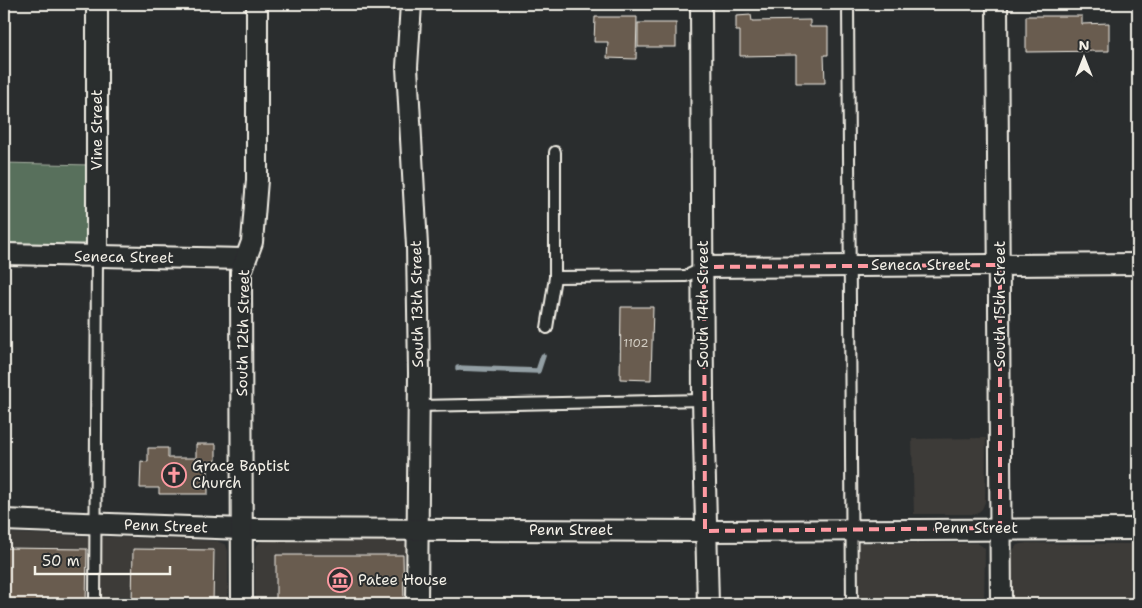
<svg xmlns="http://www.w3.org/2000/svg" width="1142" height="608" viewBox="0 0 1142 608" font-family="'Shantell Sans',sans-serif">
<rect width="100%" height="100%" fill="#2a2d2e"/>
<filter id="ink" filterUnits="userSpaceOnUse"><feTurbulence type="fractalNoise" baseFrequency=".02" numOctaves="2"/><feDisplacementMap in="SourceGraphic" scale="10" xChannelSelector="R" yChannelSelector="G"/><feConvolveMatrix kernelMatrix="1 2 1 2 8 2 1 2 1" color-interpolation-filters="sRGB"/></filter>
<g filter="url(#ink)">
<g fill="#3d3b38">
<path d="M986,438l-1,64 -3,7 -6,5h-62l-2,-75z"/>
<path d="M4,533l213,8 9,4 2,6v53h-224z"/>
<path d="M269,538l129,2 8,4 3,8v52h-154v-56l5,-6z"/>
<path d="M859,543h118l8,5 -1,56h-126z"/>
<path d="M1027,543l111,1v60h-127v-51l6,-8z"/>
</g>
<path fill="#596f5b" stroke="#a6b0a2" d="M4,163l86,2 -1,74 -4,5 -8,1 -73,-2z"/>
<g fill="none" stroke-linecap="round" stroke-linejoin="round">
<path stroke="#939fa4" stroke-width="5.5" d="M458,368l80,3 5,-15"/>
</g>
<g fill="#695b50" stroke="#f4f1e8">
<path d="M751,15l1,6 58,-1v7h18v28h-4l1,28h-29v-28l-56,1v-25h-4v-15z"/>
<path d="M1026,16h56v8l27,-1v28l-83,1z"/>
<path d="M595,17h42l-1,42 -29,-1 1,-16h-14z"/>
<rect x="638" y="23" width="38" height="24"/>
<path d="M621,307h32l-2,73 -31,-1z"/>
<path d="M196,444h20v19h-8v31h-49v-6h-19l1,-27 7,1v-14h20v10h28z"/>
<path d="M4,548l83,1 -1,55h-82z"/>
<path d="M133,549l81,1 -1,54h-81z"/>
<path d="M276,555h127l1,49h-128z"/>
</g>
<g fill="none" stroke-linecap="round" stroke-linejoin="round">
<defs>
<g id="service">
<path d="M848,4l4,600"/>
<path d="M555,277l131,-1 17,-8"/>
<path d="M547,328l8,-51v-125"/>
<path d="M418,406l285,-6"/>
<path d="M95,604l2,-347"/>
</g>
<g id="minor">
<path d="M411,4l-4,63 10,179 2,127 -2,231"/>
<path d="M701,4l2,396 5,204"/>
<path d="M997,4l4,600"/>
<path d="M4,254l241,5"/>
<path d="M97,257v-253"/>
<path d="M704,267l434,-3"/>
<path d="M4,520l238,9 463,2 433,-2"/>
<path d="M242,604l-1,-332 11,-30 5,-62v-176"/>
</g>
</defs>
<use href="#service" stroke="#f4f1e8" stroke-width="14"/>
<use href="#minor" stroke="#f4f1e8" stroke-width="24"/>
<use href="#service" stroke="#2a2d2e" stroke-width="10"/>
<use href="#minor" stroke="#2a2d2e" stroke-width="20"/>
</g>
</g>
<path fill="none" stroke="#ff9aa2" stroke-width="4" stroke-dasharray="10 6" stroke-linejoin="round" d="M1000,265v263l-295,3 -1,-264z"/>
<defs>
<symbol id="church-ring" viewBox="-11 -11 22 22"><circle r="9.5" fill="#2a2d2e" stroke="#ff9aa2" stroke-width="1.5"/><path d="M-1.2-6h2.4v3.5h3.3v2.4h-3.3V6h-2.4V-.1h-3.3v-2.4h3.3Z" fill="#ff9aa2"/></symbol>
<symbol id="museum-ring" viewBox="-11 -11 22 22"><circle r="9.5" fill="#2a2d2e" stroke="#ff9aa2" stroke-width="1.5"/><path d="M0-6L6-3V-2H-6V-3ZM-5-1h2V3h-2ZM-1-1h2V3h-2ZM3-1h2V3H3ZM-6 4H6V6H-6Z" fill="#ff9aa2"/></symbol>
</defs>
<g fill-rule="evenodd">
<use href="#church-ring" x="160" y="461" width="28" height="28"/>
<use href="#museum-ring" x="326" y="566" width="28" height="28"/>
</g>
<g text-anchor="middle" stroke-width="4" stroke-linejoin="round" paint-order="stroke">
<g font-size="12" fill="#d1ccc2">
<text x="636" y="347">1102</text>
</g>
<g font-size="15" fill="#f4f1e8" stroke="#2a2d2e">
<text transform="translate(97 130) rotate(-90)" y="5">Vine Street</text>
<text transform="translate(124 257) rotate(1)" y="5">Seneca Street</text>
<text x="921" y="270">Seneca Street</text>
<text transform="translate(417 304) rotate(-91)" y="5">South 13th Street</text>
<text transform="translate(703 304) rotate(-90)" y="5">South 14th Street</text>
<text transform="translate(1000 304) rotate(-90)" y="5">South 15th Street</text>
<text transform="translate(243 333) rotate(-89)" y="5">South 12th Street</text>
<text transform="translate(166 526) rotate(2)" y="5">Penn Street</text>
<text x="976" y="533">Penn Street</text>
<text x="571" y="535">Penn Street</text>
</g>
<g font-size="15" fill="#f4f1e8" stroke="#2a2d2e" text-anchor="start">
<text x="192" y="471">Grace Baptist<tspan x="192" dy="17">Church</tspan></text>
<text x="358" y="585">Patee House</text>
</g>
</g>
<rect width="1142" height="608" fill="none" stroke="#2a2d2e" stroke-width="20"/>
<rect x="10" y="10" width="1122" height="588" fill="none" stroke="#f4f1e8" stroke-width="2" filter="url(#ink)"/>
<g transform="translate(1084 58)" stroke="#2a2d2e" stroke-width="4" paint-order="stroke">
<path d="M0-4L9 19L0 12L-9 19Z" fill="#f4f1e8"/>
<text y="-8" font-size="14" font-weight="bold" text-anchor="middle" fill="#f4f1e8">N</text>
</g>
<path d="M35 566v8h135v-8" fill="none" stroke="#f4f1e8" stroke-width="2.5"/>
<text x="42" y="566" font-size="15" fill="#f4f1e8" stroke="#2a2d2e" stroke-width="4" paint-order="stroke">50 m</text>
</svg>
